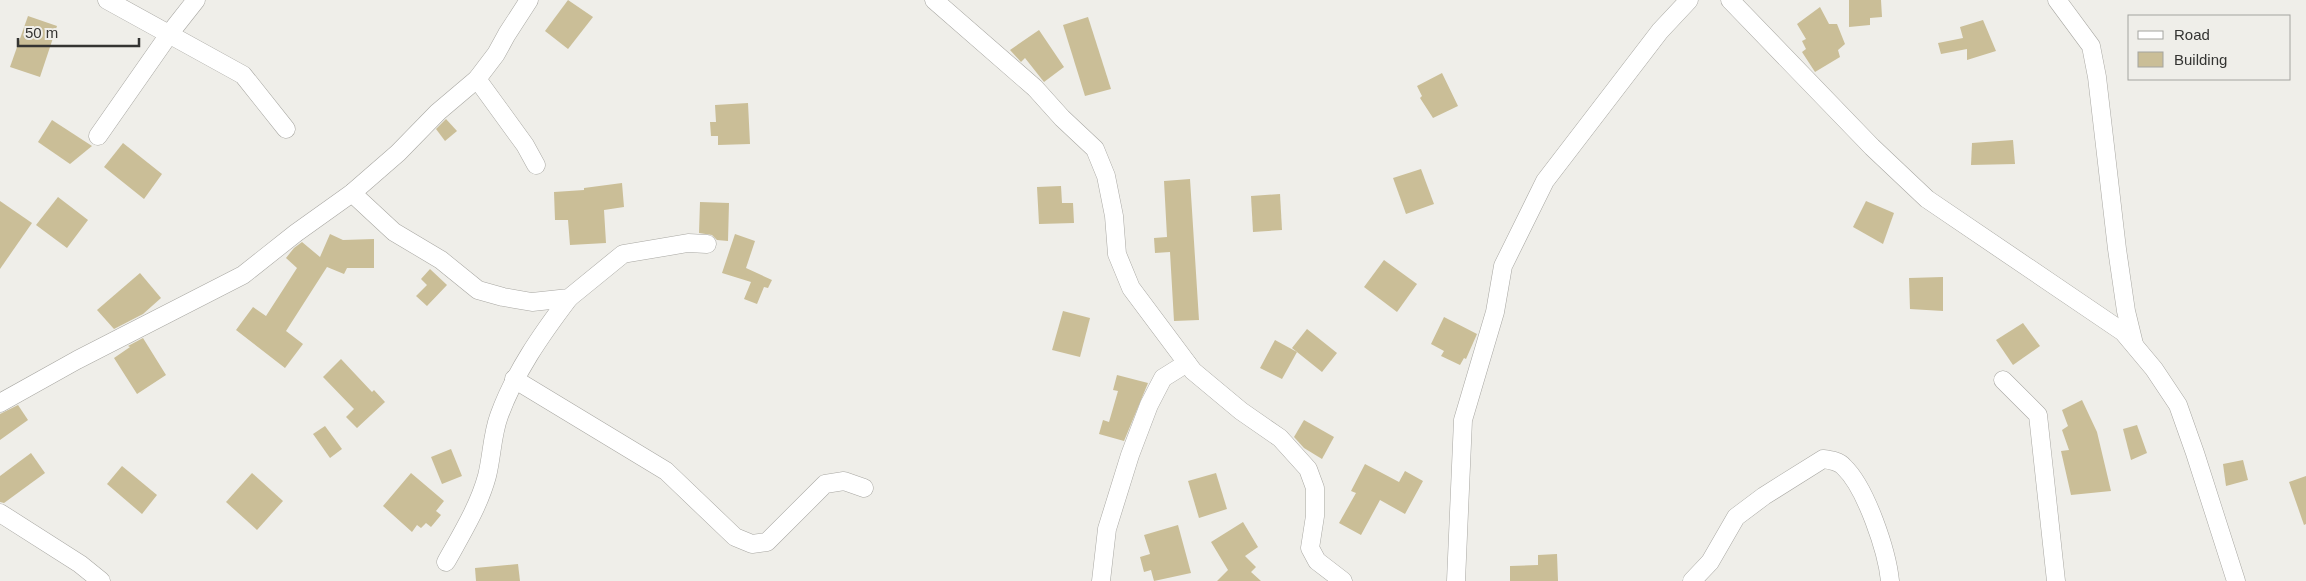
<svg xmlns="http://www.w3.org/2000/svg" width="2306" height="581" viewBox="0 0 2306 581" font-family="Helvetica,sans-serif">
<rect width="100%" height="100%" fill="#efeee9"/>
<g fill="#cabe97">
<path d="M568,0l25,17 -25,32 -23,-18z"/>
<path d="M1849,0h32l1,17 -12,1v7l-21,2z"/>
<path d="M1820,7l9,17h8l8,20 -7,6 2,7 -25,15 -13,-20 4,-3 -4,-8 4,-2 -9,-15z"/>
<path d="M28,16l29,10 -17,51 -30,-10z"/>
<path d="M1088,17l23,72 -26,7 -22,-71z"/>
<path d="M1983,20l13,31 -29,9v-11l-26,5 -3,-11 25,-5 -3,-11z"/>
<path d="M1039,30l25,37 -20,15 -19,-24 -4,4 -11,-12z"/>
<path d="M1442,73l16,33 -25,12 -13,-20 2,-2 -5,-10z"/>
<path d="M748,103l2,41 -32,1v-9h-7l-1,-14h6l-1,-17z"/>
<path d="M446,119l11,12 -12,10 -9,-12z"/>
<path d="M52,120l40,26 -22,18 -32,-22z"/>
<path d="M2013,140l2,24 -44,1 1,-22z"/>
<path d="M123,143l39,31 -18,25 -40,-32z"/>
<path d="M1421,169l13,35 -28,10 -13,-36z"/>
<path d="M1190,179l9,141 -25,1 -4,-69 -15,1 -1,-15 13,-1 -3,-56z"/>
<path d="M622,183l2,24 -20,3 2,33 -36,2 -2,-25h-13l-1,-28 30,-2v-2z"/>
<path d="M1061,186l1,17h11l1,20 -35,1 -2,-37z"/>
<path d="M1280,194l2,36 -29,2 -2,-36z"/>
<path d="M58,197l30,23 -21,28 -31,-23z"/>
<path d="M0,201l32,22 -32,46z"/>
<path d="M1866,201l28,12 -11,31 -30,-17z"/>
<path d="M700,202l29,1 -1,38 -11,-1 -5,-5 -13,-2z"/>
<path d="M330,234l13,6 31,-1v29h-27l-3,6 -17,-7 -41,64 17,13 -18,24 -49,-38 17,-23 13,9 31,-48 -11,-10 8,-10 8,-6 18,15z"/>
<path d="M735,234l20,7 -9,27 26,12 -4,8 -4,-1 -7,17 -13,-5 7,-17 -29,-9z"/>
<path d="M1384,260l33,24 -20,28 -33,-25z"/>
<path d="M430,269l17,16 -20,21 -11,-10 11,-11 -6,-6z"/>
<path d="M140,273l21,25 -18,16 -29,15 -17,-19z"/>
<path d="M1943,277v34l-33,-2 -1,-31z"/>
<path d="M1063,311l27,7 -10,39 -28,-7z"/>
<path d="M1444,317l33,17 -11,25 -2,-1 -4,7 -19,-9 3,-5 -13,-7z"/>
<path d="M2023,323l17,23 -27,19 -17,-25z"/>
<path d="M1307,329l30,24 -15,19 -30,-24z"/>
<path d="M143,338l23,37 -29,19 -23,-36 16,-11 -2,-1z"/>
<path d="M1275,340l22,12 -15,27 -22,-11z"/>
<path d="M341,359l31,33 2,-2 11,12 -28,26 -11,-11 8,-8 -31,-32z"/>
<path d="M1117,375l31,8 -24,58 -25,-7 4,-14 6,2 9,-31 -5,-1z"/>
<path d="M2082,400l15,32 14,59 -40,4 -10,-44 8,-1 -7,-20 6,-4 -6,-16z"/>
<path d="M18,405l10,15 -28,20v-26z"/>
<path d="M1304,420l30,17 -12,22 -18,-11 -10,-11z"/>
<path d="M2137,425l10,28 -16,7 -8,-31z"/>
<path d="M325,426l17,23 -12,9 -17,-24z"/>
<path d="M451,449l11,27 -20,8 -11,-27z"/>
<path d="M31,453l14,20 -41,30 -4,-1v-26z"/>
<path d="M2243,460l5,20 -22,6 -3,-22z"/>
<path d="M1365,464l34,18 6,-11 18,10 -18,33 -25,-14 -19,35 -22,-12 17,-30 -5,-2z"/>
<path d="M122,466l35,29 -15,19 -35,-30z"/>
<path d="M252,473l31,28 -26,29 -31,-28z"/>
<path d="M411,473l33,28 -8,10 5,4 -10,12 -5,-4 -5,5 -4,-3 -5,7 -29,-26z"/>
<path d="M1216,473l11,36 -28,9 -11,-37z"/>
<path d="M2306,476v48l-2,1 -15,-43z"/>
<path d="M1243,522l15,25 -13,9 11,11 -5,5 10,9h-44l11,-11 -17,-28z"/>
<path d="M1178,525l13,48 -37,8 -3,-11 -7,2 -4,-15 10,-3 -6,-19z"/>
<path d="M1557,554l1,27h-48v-15l28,-1v-10z"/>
<path d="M518,564l2,17h-44l-1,-13z"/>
</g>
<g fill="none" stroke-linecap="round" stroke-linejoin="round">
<defs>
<g id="street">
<path d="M107,0l136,75 43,54"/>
<path d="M934,0l101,88 27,30 33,31 11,27 8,40 3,38 14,34 62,83 48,40 39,27 28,31 7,19v28l-5,32 7,13 26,20"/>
<path d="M1730,0l142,147 55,52 196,133 31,37 24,36 17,48 41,128"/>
<path d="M2057,0l34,46 6,31 20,172 9,62 8,33"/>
<path d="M477,79l48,66 11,20"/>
<path d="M98,136l72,-103 26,-33"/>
<path d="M352,193l42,39 47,28 37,30 25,7 29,5 37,-4 54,-44 65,-11 19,1"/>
<path d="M514,379l152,92 69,66 17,7 15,-2 58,-58 19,-3 20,7"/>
<path d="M2003,380l35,35 18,166"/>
<path d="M0,403l77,-43 166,-85 53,-42 56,-40 46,-40 40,-41 39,-33 19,-25 11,-20 22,-34"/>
<path d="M0,513l80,51 21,17"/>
<path d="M446,562c15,-27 33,-56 41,-86 5,-20 5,-41 12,-60 16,-44 42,-81 70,-118"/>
<path d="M1101,581l6,-52 23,-74 19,-50 14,-27 24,-15"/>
<path d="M1456,581l7,-161 32,-108 8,-46 42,-85 115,-150 29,-31"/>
<path d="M1692,581l18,-19 26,-45 28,-21 59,-37c8,1 16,2 21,8 22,21 43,84 46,114"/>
</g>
</defs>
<use href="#street" stroke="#a8a7a2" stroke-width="19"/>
<use href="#street" stroke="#fff" stroke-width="18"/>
</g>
<rect x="2128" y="15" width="162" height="65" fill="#efeee9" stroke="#a4a4a0"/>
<rect x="2138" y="31" width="25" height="8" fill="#ffffff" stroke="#a4a4a0"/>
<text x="2174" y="40" font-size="15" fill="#343432">Road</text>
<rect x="2138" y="52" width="25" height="15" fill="#cabe97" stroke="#a4a4a0"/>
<text x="2174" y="65" font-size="15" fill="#343432">Building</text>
<path d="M18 38v8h121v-8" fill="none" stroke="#343432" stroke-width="2.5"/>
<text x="25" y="38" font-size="15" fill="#343432" stroke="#efeee9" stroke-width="4" paint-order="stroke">50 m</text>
</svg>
